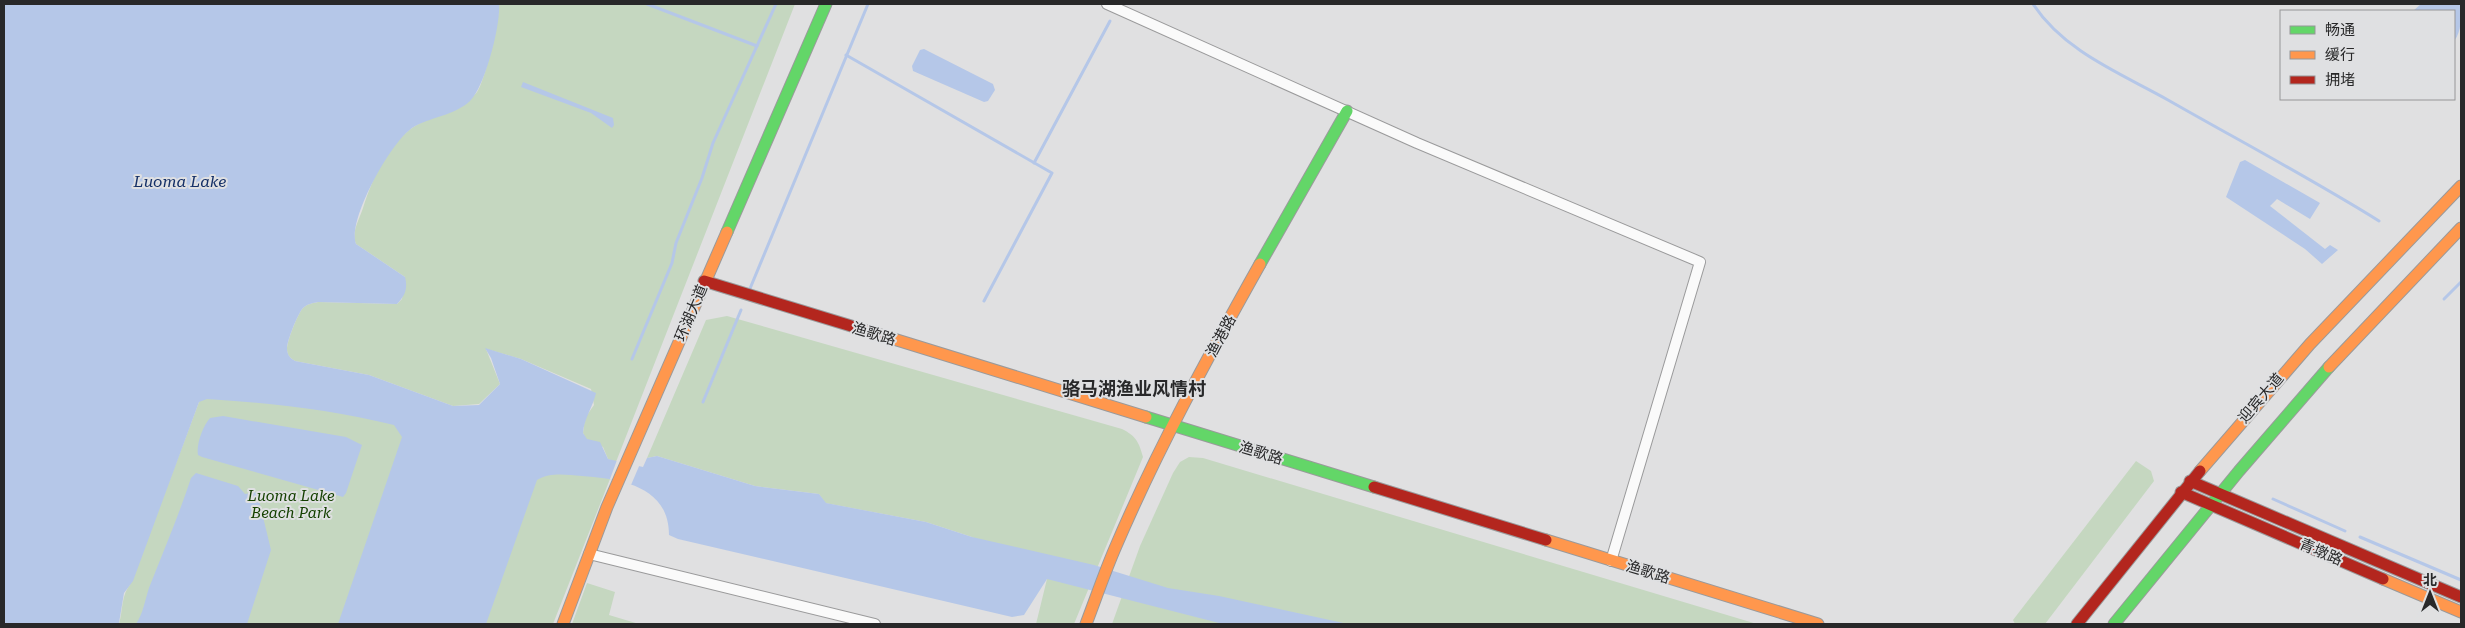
<svg xmlns="http://www.w3.org/2000/svg" width="2465" height="628" viewBox="0 0 2465 628" font-family="'Roboto Serif','Noto Sans SC',serif">
<rect width="100%" height="100%" fill="#e0e0e1"/>
<g fill="#c5d7c0">
<path d="M499,4h296l-179,458 -8,-3 -5,-12 -17,-8 -3,-6 2,-15 9,-13 -3,-16 -70,-30 -35,-10 14,35 -21,20 -26,2 -84,-31 -74,-14c-5,-3 -8,-6 -8,-12 0,-8 11,-36 16,-41 4,-4 10,-5 15,-6l79,2 5,-5 3,-22 -49,-33c-5,-11 3,-24 7,-36 9,-28 23,-62 49,-80 21,-14 48,-15 65,-36 8,-11 23,-74 22,-88z"/>
<path d="M727,316l395,113c14,7 17,13 21,28l-69,167h-38l11,-45 -75,-42 -46,-15 -101,-19 -6,-9 -64,-8 -98,-30 -10,2 59,-138z"/>
<path d="M211,385l156,13 243,81 -57,145h-434c4,-14 2,-29 12,-41l68,-181z"/>
<path d="M1189,457l14,1 554,166h-645l28,-78 33,-73 7,-11z"/>
<path d="M2136,461l15,10 3,10 -109,143h-30l-2,-4z"/>
<path d="M587,583l28,9 -6,23 30,9h-67z"/>
</g>
<g fill="#b5c7e8">
<path d="M4,4h495c2,20 -14,83 -29,97 -16,15 -41,16 -58,27 -22,15 -65,93 -56,116l49,33c3,11 0,19 -8,27l-79,-2c-5,1 -11,2 -15,6 -5,5 -16,33 -16,40 0,7 3,10 8,13l74,14 84,31 26,-1 21,-21 -9,-26 -6,-10 36,11 75,34c-3,14 -12,25 -13,40l4,6 13,3 8,17 35,8 4,-9 10,-2 98,30 64,8 7,9 100,19 46,15 122,28 74,23 51,8 129,28h-125l-176,-45 -23,36 -12,2 -334,-78 -9,-4c0,-49 -48,-56 -87,-59 -16,-1 -31,-4 -45,4l-51,144h-148l64,-187 -8,-12c-62,-15 -123,-22 -187,-26l-8,3 -66,179 -9,12 -5,30 3,1h-118z"/>
<path d="M2421,4h40c0,12 1,28 -7,37v-30h-41z"/>
<path d="M924,49l69,35 2,6 -7,11 -4,1 -71,-31 -1,-5 8,-16z"/>
<path d="M523,82l90,36 1,7 -2,3 -21,-15 -70,-26z"/>
<path d="M2245,160l75,43 -10,16 -33,-20 -7,7 55,43 5,-4 8,5 -16,14 -17,-15 -79,-52 14,-35z"/>
<path d="M223,416l123,21 16,8 -16,48 -3,4 -141,-40 -4,-2c-2,-11 5,-29 12,-37z"/>
<path d="M196,473l42,13 7,8 12,-2 14,58 -24,74h-111c7,-10 9,-24 13,-36 14,-36 30,-73 42,-110z"/>
</g>
<path fill="#e0e0e1" d="M617,460l23,4 -9,21 -21,-6z"/>
<g fill="none" stroke-linecap="round" stroke-linejoin="round">
<g stroke="#b5c7e8" stroke-width="3">
<path d="M647,4l110,42"/>
<path d="M2033,4c32,48 87,69 135,96 70,40 142,78 211,121"/>
<path d="M846,55l206,118 -68,128"/>
<path d="M1034,163l76,-142"/>
<path d="M749,291l119,-287"/>
<path d="M2444,299l17,-17"/>
<path d="M632,359l40,-96 4,-20 26,-65 11,-35 63,-139"/>
<path d="M703,402l38,-92"/>
<path d="M2273,499l72,32"/>
<path d="M2360,537l101,43"/>
</g>
<defs>
<g id="street">
<path d="M1107,4l310,139 283,119 -89,299"/>
<path d="M589,554l286,70"/>
</g>
<g id="fast">
<path d="M727,232l99,-228"/>
<path d="M1260,264l87,-153"/>
<path d="M1146,417l228,70"/>
<path d="M2114,624l125,-153 90,-104"/>
</g>
<g id="slow">
<path d="M884,336l262,81"/>
<path d="M2329,367l132,-139"/>
<path d="M2200,471l110,-127 151,-158"/>
<path d="M1546,540l272,84"/>
<path d="M2383,579l78,33"/>
<path d="M563,624l44,-117 120,-275"/>
<path d="M1086,624c10,-26 19,-53 30,-78 41,-96 93,-191 144,-282"/>
</g>
<g id="jam">
<path d="M704,281l180,55"/>
<path d="M2190,481l271,116"/>
<path d="M1374,487l172,53"/>
<path d="M2181,492l202,87"/>
<path d="M2077,624l123,-153"/>
</g>
</defs>
<use href="#street" stroke="#9a9a9b" stroke-width="12"/>
<use href="#fast" stroke="#9a9a9b" stroke-width="13"/>
<use href="#slow" stroke="#9a9a9b" stroke-width="13"/>
<use href="#jam" stroke="#9a9a9b" stroke-width="13"/>
<use href="#street" stroke="#fafafa" stroke-width="10"/>
<use href="#fast" stroke="#63d668" stroke-width="11"/>
<use href="#slow" stroke="#ff974d" stroke-width="11"/>
<use href="#jam" stroke="#b3261e" stroke-width="11"/>
</g>
<g text-anchor="middle" stroke-width="4" stroke-linejoin="round" paint-order="stroke">
<g font-size="15" fill="#282829" stroke="#dfe0e2">
<text transform="translate(691 313) rotate(-67)" y="5">环湖大道</text>
<text transform="translate(874 334) rotate(17)" y="5">渔歌路</text>
<text transform="translate(1221 336) rotate(-62)" y="5">渔港路</text>
<text transform="translate(2261 398) rotate(-49)" y="5">迎宾大道</text>
<text transform="translate(1261 453) rotate(17)" y="5">渔歌路</text>
<text transform="translate(2321 552) rotate(23)" y="5">青墩路</text>
<text transform="translate(1648 572) rotate(17)" y="5">渔歌路</text>
</g>
<g font-size="15" font-style="italic" fill="#144000" stroke="#dfe0e2">
<text x="291" y="501">Luoma Lake<tspan x="291" dy="17">Beach Park</tspan></text>
</g>
<g font-size="16" font-style="italic" fill="#153067" stroke="#dfe0e2">
<text x="180" y="187">Luoma Lake</text>
</g>
<g font-size="18" font-weight="bold" fill="#282829" stroke="#dfe0e2">
<text x="1134" y="395">骆马湖渔业风情村</text>
</g>
</g>
<rect width="2465" height="628" fill="none" stroke="#282829" stroke-width="10"/>
<rect x="2280" y="10" width="175" height="90" fill="#dfe0e2" stroke="#969698"/>
<rect x="2290" y="26" width="25" height="8" fill="#63d668" stroke="#969698"/>
<text x="2325" y="35" font-size="15" fill="#282829">畅通</text>
<rect x="2290" y="51" width="25" height="8" fill="#ff974d" stroke="#969698"/>
<text x="2325" y="60" font-size="15" fill="#282829">缓行</text>
<rect x="2290" y="76" width="25" height="8" fill="#b3261e" stroke="#969698"/>
<text x="2325" y="85" font-size="15" fill="#282829">拥堵</text>
<g transform="translate(2430 593)" stroke="#dfe0e2" stroke-width="4" paint-order="stroke">
<path d="M0-4L9 19L0 12L-9 19Z" fill="#282829"/>
<text y="-8" font-size="14" font-weight="bold" text-anchor="middle" fill="#282829">北</text>
</g>
</svg>
